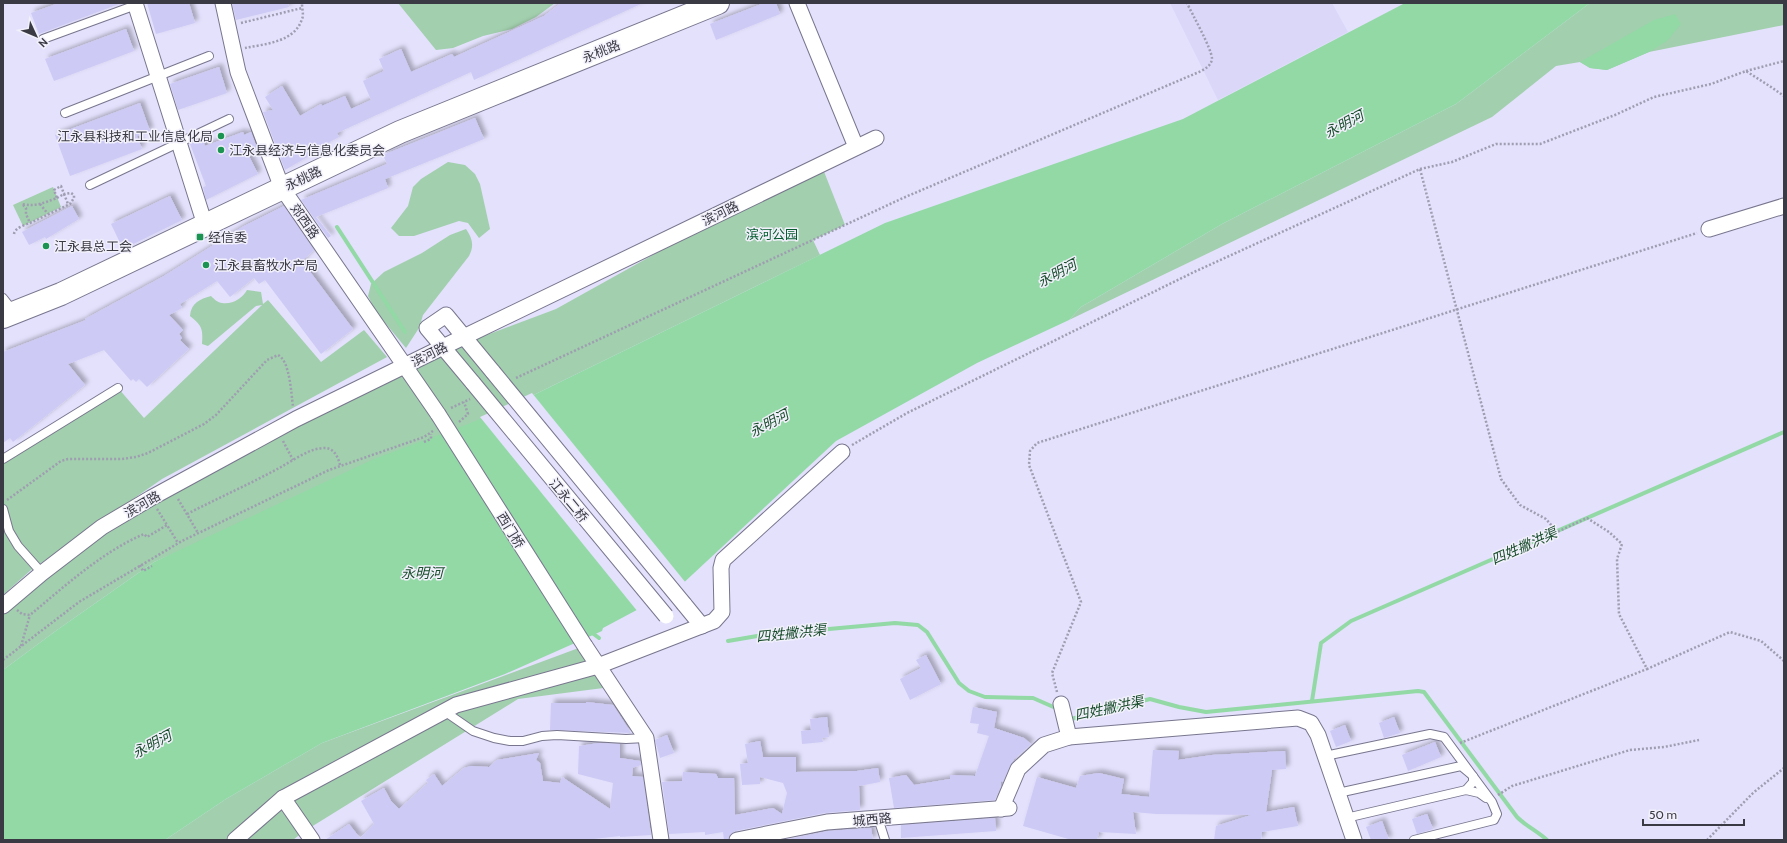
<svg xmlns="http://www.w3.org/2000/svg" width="1787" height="843" viewBox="0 0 1787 843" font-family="Cabin,'Noto Sans SC',sans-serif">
<defs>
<filter id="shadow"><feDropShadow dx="3.5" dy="-3.5" stdDeviation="2" flood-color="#0004"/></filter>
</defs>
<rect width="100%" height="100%" fill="#e3e1fc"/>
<path fill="#dad7f9" d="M1170,3h162l16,29 -130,68z"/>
<g fill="#a2cfad">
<path d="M398,3h157l-19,14 -24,12 -29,7 -30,12 -17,2z"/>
<path d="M1590,3h194v22l-135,27 -42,18 -17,-2 -10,-6 -24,4 -64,51 -423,203 12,-13 141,-83 234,-120z"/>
<path d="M448,162l17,3 10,9 5,10 10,45 -11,9 -11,-15 -9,-2 -45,15h-15l-8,-8 17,-22 5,-19 8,-8z"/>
<path d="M821,164l24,61 -32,15 7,15 -309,151 -357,156 -97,68 -54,40v-64l99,-78 304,-163 150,-56 219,-122z"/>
<path d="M53,187l8,20 -38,19 -10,-21z"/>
<path d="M466,229c7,10 8,17 3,27l-46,59 -4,13 -13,20 -30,-36 -8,-16 3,-12 13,-12 38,-19 28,-18z"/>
<path d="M247,290l14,2 2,12 5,-4 53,62 43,-32 23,27 -225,122 -131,91 -28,25v-136l115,-71 26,30 118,-113 -6,1 -48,40 -6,-2c1,-16 0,-18 -12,-28 1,-13 10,-17 21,-20 3,3 7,7 11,7 10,2 21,-5 25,-13z"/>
<path d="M584,646l27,41 -93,12 -215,133 -10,8h-128l61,-41 96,-56z"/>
</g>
<g fill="#92d9a6">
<path d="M1405,3h185l-134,101 -234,120 -141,83 -12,13 -92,43 -141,78 -158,147 -75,40 -1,3 -97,43 -183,69 -96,56 -61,41h-162v-170l54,-40 97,-68 220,-103 94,-35 43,-18 374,-183 298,-104z"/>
<path d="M1675,14l6,10 -14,17 -18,11 -42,18 -17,-2 -10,-6 74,-42z"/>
</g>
<path fill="#e3e1fc" d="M532,393l154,190 -7,6 -41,23 -158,-195z"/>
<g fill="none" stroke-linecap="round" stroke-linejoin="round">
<g stroke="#92d9a6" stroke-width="4">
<path d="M337,227l68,105"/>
<path d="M591,632l8,6"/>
<path d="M728,641l35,-6 132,-12 23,2 9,7 32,51 10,8 16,6 48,1 25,11"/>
<path d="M1312,701l9,-58 30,-22 433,-189"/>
<path d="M1069,717l2,2 79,-20 29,8 27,5 212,-21 6,1 93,125c9,9 20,14 30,23"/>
</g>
</g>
<g fill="#cecaf6" filter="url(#shadow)">
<path d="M59,3h60v1l-80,30 -8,-21z"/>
<path d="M147,3h42l6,20 -39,11z"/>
<path d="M232,3h56l1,4 -53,13z"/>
<path d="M561,3h82l-169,77 -3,-8 -134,61 2,4 -24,13 1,2 -31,18 -22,-58 10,-2 -8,-13 17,-11 18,30 21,-12 1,2 23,-10 6,13 20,-9 -8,-19 21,-10 -5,-12 22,-10 10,23 41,-18 2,3 90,-41z"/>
<path d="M764,3h12l4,11 -64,26 -6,-16z"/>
<path d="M126,29l8,22 -80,30 -9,-22z"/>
<path d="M219,67l8,26 -49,17 -8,-26z"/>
<path d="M140,103l10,28 -13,5 5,13 -72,27 -15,-41z"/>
<path d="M475,118l9,21 -99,40 3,9 -72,29 15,19 -3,2 -27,-38 86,-36 -4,-9z"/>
<path d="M243,132l1,3 7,-3 7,19 -9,5 9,18 -52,26 -3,-13 3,-1 -16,-42 13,-5 2,7z"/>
<path d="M170,196l12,24 -59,29 -12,-25z"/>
<path d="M72,206l7,13 -33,20 -1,-2 -16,8 -7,-13z"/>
<path d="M284,206l30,44 -12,11 51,68 -32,25 -56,-74 -6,4 -5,-6 -24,19 -13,-16 -37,23 2,4 -13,7 14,15 -4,4 3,4 -2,2 9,9 -42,38 -8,-8 -3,3 -3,-3 -2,2 -27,-31 -36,14 17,21 -72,57 -3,-4 -7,5v-91l83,-32 -1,-1 79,-43 80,-50z"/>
<path d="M926,655l15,29 -31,16 -10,-21 21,-11 -5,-8z"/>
<path d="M586,702l27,3 18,28 -81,-3 1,-27h35z"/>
<path d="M973,707l24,5 -3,16 30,10 7,6 -17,15 -11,23 -2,-1v5l-6,14 -101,8 -5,-30 17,-3 8,10 36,-6v-4l25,1 14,-40 -12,-3 2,-9 -9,-1z"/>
<path d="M827,717l2,20 -7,1 1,4 -21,2 -1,-13 10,-1 -1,-11z"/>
<path d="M1394,717l6,16 -16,5 -5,-15z"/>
<path d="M1345,725l6,16 -15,6 -6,-16z"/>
<path d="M667,735l7,18 -14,5 -5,-18z"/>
<path d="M760,741l3,16h33v15l61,-1 21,-3 2,14 -21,4 1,24 -35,3 -90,18 -4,3 -3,6h-4l-1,-8 -18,3v-3l-36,2 -7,-52 20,-1 1,-9 33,2 2,4h16l1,37 38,-7 9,6 5,-21 -4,-10 -23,-6v7l-18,1 -2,-21 8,-1 -3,-19z"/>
<path d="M1435,742l6,15 -33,14 -6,-16z"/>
<path d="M599,743l21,1v14l20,3 1,4 -9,3h1l-1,8 11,1 8,58 -31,2v-1l-35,4h-260l24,-16 11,14 14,-14 -13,-23 23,-13 7,13 8,8 29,-26 -2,-3 8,-6 8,12 22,-18 7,-2 18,1 8,-7 42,-7 -3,7 4,3 3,18 17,2 2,-6 48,32 3,-26 -35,-9 1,-28z"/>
<path d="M1153,750l26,1 -1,9 34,-5 73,-4 1,18 -14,1 -6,42 28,-5 4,19 -36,6 -1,8h-47l2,-14 35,-11 -95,-1 -23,-2 3,22 -37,-2 -2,8h-25l-49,-14 14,-49 39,11 4,-12 19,-3 25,6 -3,15 28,3z"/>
<path d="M1427,814l6,15 -16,5 -5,-15z"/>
<path d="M995,818l1,13 -95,7v-13z"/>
<path d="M1382,821l7,19h-18l-5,-13z"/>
<path d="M871,828l2,12h-90l45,-9z"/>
</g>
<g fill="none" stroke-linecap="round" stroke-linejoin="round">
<defs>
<g id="service">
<path d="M43,39l93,-34"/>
<path d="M65,113l144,-57"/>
<path d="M90,185l139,-66"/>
<path d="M3,298l11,14"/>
<path d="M3,459l115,-71"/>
<path d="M3,509l6,22 9,15 24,27"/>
<path d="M444,711l29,20 21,7 16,3h13l19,-5 15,-1 69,4 20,-1"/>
<path d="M1325,756l105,-22 14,3 48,65 5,12 -3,6 -80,20"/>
<path d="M1338,793l123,-27 12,10v6l-7,8"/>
<path d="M878,818l7,22"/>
<path d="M1346,818l120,-28 13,3 7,5"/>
</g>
<g id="minor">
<path d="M135,3l70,222"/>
<path d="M223,3l15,69 44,116 156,226"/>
<path d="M797,3l59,144"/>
<path d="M1709,229l75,-23"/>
<path d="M473,383l-46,-55 19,-13 47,57"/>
<path d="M684,604l18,22"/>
<path d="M3,606l39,-33 60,-46 49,-29 145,-79 147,-72 433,-209"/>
<path d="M585,646l61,92 15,102"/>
<path d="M1061,704l8,33"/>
<path d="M283,798l29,42"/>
<path d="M1001,809l17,-40 26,-24 25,-8 229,-19 13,5 7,12 36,105"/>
<path d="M235,840l48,-42 173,-93 142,-39 116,-45 8,-9 -1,-44 2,-8 119,-108"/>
<path d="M737,840l90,-18 182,-14"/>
</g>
<path id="primary" d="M3,317l58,-23 339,-162 318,-129"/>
</defs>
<use href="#service" stroke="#78768e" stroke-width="10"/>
<use href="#minor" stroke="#78768e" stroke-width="17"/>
<use href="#primary" stroke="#78768e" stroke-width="24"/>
<g stroke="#9f9db1" stroke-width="2.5" stroke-dasharray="2 2" stroke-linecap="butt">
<path d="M241,23l61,-15"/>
<path d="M245,48c20,-4 50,-6 57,-29 2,-4 0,-10 0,-15"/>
<path d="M1746,71l38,-10"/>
<path d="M1420,169l32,-7 44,-18h44l75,-29 39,-18 57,-13 35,-13 25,16 13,9"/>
<path d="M57,198l7,-4 4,10"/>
<path d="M40,204l8,10"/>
<path d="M14,234c1,-6 10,-9 16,-11l40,-19 4,-6v-3l-3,-2 -7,1 -3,-8 -7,4 3,8c-14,5 -21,9 -35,6l4,4v6l4,9"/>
<path d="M516,378l387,-180 296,-126c6,-3 12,-6 13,-13 0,-10 -20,-45 -25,-56"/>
<path d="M451,408l19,-9"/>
<path d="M459,422l9,-8 -4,-12"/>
<path d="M283,441l10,19"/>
<path d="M424,442l7,-3v-5"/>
<path d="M852,445l55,-32 287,-141 226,-103 81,310 19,26 26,14 11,13 30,-14 22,14 13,12 -5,15 2,55 28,55 83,-37 31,9 23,20"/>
<path d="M178,499l20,34"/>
<path d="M7,500l54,-39 7,-2h54l14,-2 12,-4 56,-29 12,-9 51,-55 11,-5c12,6 13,38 15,51"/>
<path d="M157,509l10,16"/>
<path d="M187,514c31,-16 63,-30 94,-47 13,-7 27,-18 42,-19 10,-1 15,8 17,17"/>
<path d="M140,565l3,6 9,-5"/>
<path d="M17,610l5,4 8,1c35,-29 72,-63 114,-81l3,3 20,-12 11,18"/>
<path d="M21,646l9,-31"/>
<path d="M3,660l76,-58 103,-61 147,-71 95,-33 9,-6"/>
<path d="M1057,692l-5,-19 29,-71 -52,-137 1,-14 7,-8 660,-210"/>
<path d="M1460,743l187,-74"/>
<path d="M1498,795l14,-9 118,-36 34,-3 35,-7"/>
<path d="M1707,840l46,-47 31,-25"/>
</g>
<use href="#service" stroke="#fff" stroke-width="8"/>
<use href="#minor" stroke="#fff" stroke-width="15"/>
<use href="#primary" stroke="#fff" stroke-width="22"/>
<defs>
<g id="minor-bridge">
<path d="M493,372l191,232"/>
<path d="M473,383l193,233"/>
<path d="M438,414l147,232"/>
</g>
</defs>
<use href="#minor-bridge" stroke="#78768e" stroke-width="17" stroke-linecap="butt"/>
<use href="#minor-bridge" stroke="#fff" stroke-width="15"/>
</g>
<g fill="#1a9450" stroke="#f1f0fb" stroke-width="1.5">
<circle cx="221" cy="136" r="4"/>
<circle cx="221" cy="150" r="4"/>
<rect x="196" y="233" width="8" height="8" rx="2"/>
<circle cx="46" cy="246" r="4"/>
<circle cx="206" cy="265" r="4"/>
</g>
<g text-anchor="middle" stroke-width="3" stroke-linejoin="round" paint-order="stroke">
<g font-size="13" fill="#3a3a44" stroke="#f1f0fb">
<text transform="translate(601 51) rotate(-22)" y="5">永桃路</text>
<text transform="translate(303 178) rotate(-25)" y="5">永桃路</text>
<text transform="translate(720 213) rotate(-26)" y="5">滨河路</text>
<text transform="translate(305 221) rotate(55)" y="5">郊西路</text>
<text transform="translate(429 354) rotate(-26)" y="5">滨河路</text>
<text transform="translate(569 500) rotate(50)" y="5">江永二桥</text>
<text transform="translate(142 504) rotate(-30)" y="5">滨河路</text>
<text transform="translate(511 530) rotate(58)" y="5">西门桥</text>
<text transform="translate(872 819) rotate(-5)" y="5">城西路</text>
</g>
<g font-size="13" fill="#3a3a44" stroke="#f1f0fb" text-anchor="start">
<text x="213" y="141" text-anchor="end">江永县科技和工业信息化局</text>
<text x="229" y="155">江永县经济与信息化委员会</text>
<text x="208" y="242">经信委</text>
<text x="54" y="251">江永县总工会</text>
<text x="214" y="270">江永县畜牧水产局</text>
</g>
<g font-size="13" fill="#035a2d" stroke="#f1f0fb">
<text x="772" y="239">滨河公园</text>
</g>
<g font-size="14" font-style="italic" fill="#184c2b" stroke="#f1f0fb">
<text transform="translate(1344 124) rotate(-28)" y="5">永明河</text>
<text transform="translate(1057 273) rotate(-28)" y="5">永明河</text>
<text transform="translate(769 423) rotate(-28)" y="5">永明河</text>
<text transform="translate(1524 546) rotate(-24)" y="5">四姓撇洪渠</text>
<text x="422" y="578">永明河</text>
<text transform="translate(791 633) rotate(-6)" y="5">四姓撇洪渠</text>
<text transform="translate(1109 708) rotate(-12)" y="5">四姓撇洪渠</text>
<text transform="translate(152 744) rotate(-28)" y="5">永明河</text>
</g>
</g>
<rect width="1787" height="843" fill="none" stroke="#3a3a44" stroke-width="8"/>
<g transform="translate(36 36) rotate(134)" stroke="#f1f0fb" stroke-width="3" paint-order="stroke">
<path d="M0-3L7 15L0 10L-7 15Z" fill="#3a3a44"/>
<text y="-6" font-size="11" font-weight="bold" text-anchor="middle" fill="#3a3a44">N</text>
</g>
<path d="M1643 819v6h101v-6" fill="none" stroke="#3a3a44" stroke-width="2"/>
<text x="1649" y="819" font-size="12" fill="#3a3a44" stroke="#f1f0fb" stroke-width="3" paint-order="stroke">50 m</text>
</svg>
